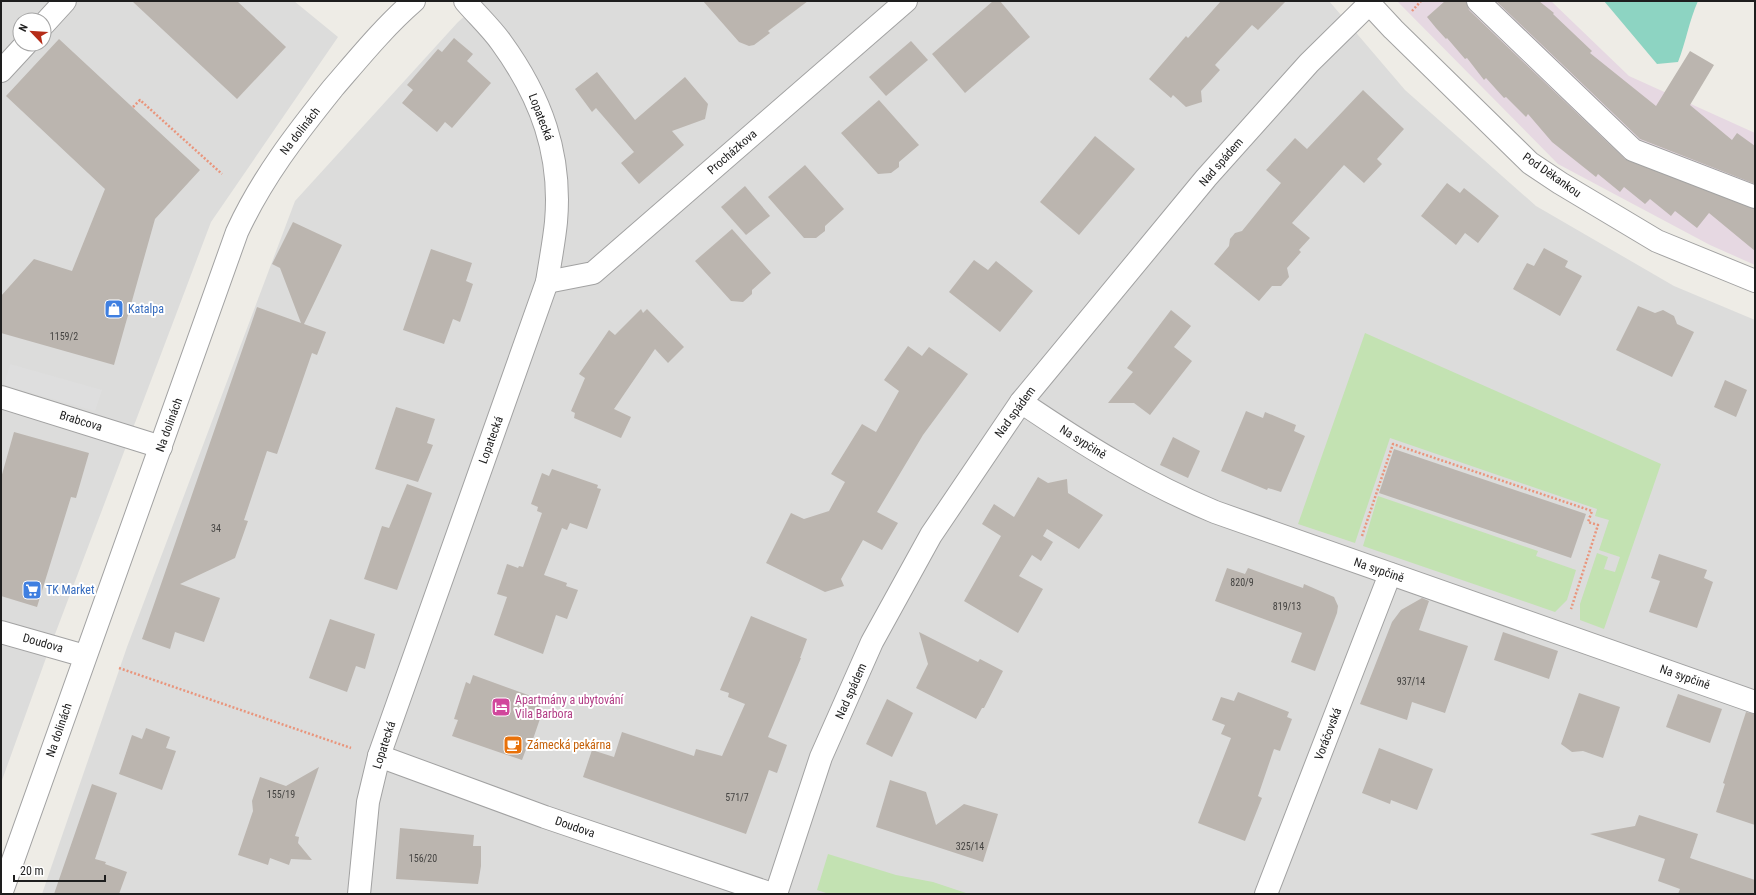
<svg xmlns="http://www.w3.org/2000/svg" width="1756" height="895" viewBox="0 0 1756 895" font-family="'Roboto Condensed',sans-serif">
<rect width="100%" height="100%" fill="#eeece6"/>
<g fill="#dcdcdb" fill-rule="evenodd">
<path d="M1,1h293l44,36 -127,185 -165,436 -45,125zM20,20h24v24h-24z"/>
<path d="M482,1h847l76,89 131,116 138,80 81,34v574h-1713l85,-247 168,-446 163,-179z"/>
</g>
<path fill="#e6d8e2" d="M1397,1h154l78,75 126,57v132l-45,-20 -152,-81z"/>
<g fill="#c3e2b2">
<path d="M1365,333l296,131 -57,165 -24,-9v-16l17,-51 11,4 -4,12 11,3 5,-15 -21,-7 10,-30 -14,-4 2,-7 -207,-71 -35,105 -57,-19z"/>
<path d="M1378,496l160,55 -2,5 40,14 -9,30 -12,12 -192,-66z"/>
<path d="M828,854l68,21 37,7 36,12h-140l-12,-4z"/>
</g>
<path fill="#8dd4c2" d="M1604,1h94c-9,20 -12,41 -20,61l-21,2z"/>
<path fill="#dedede" d="M10,364l92,26 -7,21 -91,-26z"/>
<g fill="#bbb5af">
<path d="M132,1h105l49,46 -49,52z"/>
<path d="M703,1h105l-40,30 2,2 -16,12 -5,1 -10,-4z"/>
<path d="M993,1h7l30,36 -65,56 -33,-39z"/>
<path d="M1221,1h65l-28,29 -6,-5 -37,40 5,5 -19,21 1,11 -16,5 -13,-12 -2,3 -22,-19 37,-43 2,2z"/>
<path d="M1445,1h21l3,9 156,149 130,50v42l-46,-38 -12,15 -22,-17 -4,5 -21,-17 -5,5 -21,-17 -4,5 -22,-18 -2,3 -44,-35 -24,-28 -2,3 -20,-20 -2,1 -18,-20 -2,2 -17,-22 -2,1 -18,-21 -1,1 -10,-11 -9,-11z"/>
<path d="M1496,1h43l15,12 -1,1 39,37 -2,2 66,53 34,-55 24,14 -24,40 42,35 5,-7 18,13v38l-115,-45z"/>
<path d="M454,38l19,16 -6,7 24,22 -39,45 -7,-6 -8,10 -35,-29 11,-13 -6,-5 31,-36 4,3z"/>
<path d="M59,39l141,131 -45,49 -41,146 -113,-32v-37l33,-37 38,12 33,-82 -99,-93z"/>
<path d="M911,41l17,19 -42,36 -17,-19z"/>
<path d="M597,72l38,48 50,-43 23,27 -3,15 -33,12 12,14 -45,39 -18,-21 13,-11 -38,-44 -4,4 -17,-23z"/>
<path d="M1363,90l41,39 -27,30 5,5 -18,19 -20,-18 -52,58 18,15 -11,12 2,2 -14,16 2,9 -8,9h-9l-13,15 -45,-37 15,-18 1,-7 5,-6 7,-2 39,-48 -15,-13 29,-32 12,11z"/>
<path d="M879,100l40,45 -20,17v5l-8,6 -13,1 -37,-41z"/>
<path d="M1095,136l40,33 -56,66 -39,-33z"/>
<path d="M805,165l39,44 -19,17v5l-9,7h-12l-36,-41z"/>
<path d="M1447,183l13,10 4,-5 35,28 -21,27 -13,-10 -9,12 -35,-29z"/>
<path d="M745,186l25,30 -24,19 -25,-28z"/>
<path d="M293,222l49,23 -38,79 22,8 -9,23 -5,-2 -35,101 -10,-3 -23,69 4,1 -13,37 -55,26 40,14 -16,44 -29,-10 -5,17 -28,-10 115,-332 44,16 -21,-55 -8,-4z"/>
<path d="M732,229l39,44 -19,17v4l-9,8 -12,-1 -36,-40z"/>
<path d="M1544,248l24,13 -3,6 17,9 -22,40 -47,-27 14,-26 7,3z"/>
<path d="M431,249l41,14 -6,18 7,3 -8,24 -5,14 -7,-3 -9,25 -41,-14z"/>
<path d="M974,260l14,10 8,-9 37,30 -33,41 -51,-40z"/>
<path d="M1638,306l17,7 8,-3 11,6 3,8 17,8 -22,45 -56,-27z"/>
<path d="M641,309l2,4 4,-4 37,38 -16,16 -13,-14 -41,60 17,8 -10,21 -47,-20 1,-5 -4,-2 14,-33 -6,-4 30,-44 6,5z"/>
<path d="M1171,310l20,16 -17,21 18,14 -42,54 -16,-12h-26l25,-31 -6,-4z"/>
<path d="M908,346l14,10 7,-9 39,27 -45,61 -46,77 21,11 -16,27 -19,-10 -22,39 3,7 -19,6 -59,-29 25,-50 13,6 25,-8 16,-29 -14,-8 31,-50 14,8 23,-41 -15,-11z"/>
<path d="M1725,380l22,10 -11,27 -22,-10z"/>
<path d="M396,407l39,12 -8,24 6,2 -15,37 -43,-13z"/>
<path d="M1246,411l17,7 2,-6 31,13 -2,6 11,5 -24,56 -13,-4 -1,2 -46,-19z"/>
<path d="M14,432l75,21 -13,45 -5,-1 -34,110 -36,-11v-118z"/>
<path d="M1173,437l27,14 -12,27 -28,-13z"/>
<path d="M1394,449l192,65 -15,44 -192,-65z"/>
<path d="M552,469l46,16 -1,3 4,1 -14,40 -17,-6 -3,7 -5,-2 -18,47 23,8 -1,3 12,4 -11,29 -11,-4 -13,39 -49,-19 13,-38 -10,-3 10,-30 11,4 1,-2 4,1 19,-54 -5,-2 1,-4 -7,-3 11,-31 7,3z"/>
<path d="M1038,477l10,6 19,-4 1,14 35,22 -24,34 -32,-20 -4,7 10,6 -12,19 -9,-6 -13,21 24,13 -25,44 -54,-32 37,-65 -19,-12 12,-20 20,13z"/>
<path d="M407,484l25,9 -35,97 -33,-11 18,-53 7,2z"/>
<path d="M1659,554l48,16 -3,8 9,4 -16,46 -48,-16 11,-31 -9,-3z"/>
<path d="M1227,568l18,6 3,-6 55,20 1,-4 30,13 4,9 -1,7 -22,58 -24,-9 11,-29 -87,-32z"/>
<path d="M1422,598l7,3 -10,29 49,16 -23,67 -33,-11 -5,18 -47,-16 32,-82 9,-12z"/>
<path d="M751,616l56,23 -7,19h1l-33,79 19,8 -10,28 -8,-3 -23,64 -163,-57 9,-27 22,7 8,-25 72,24 2,-7 26,7 23,-52 -17,-7 1,-4 -9,-3z"/>
<path d="M330,619l45,15 -10,35 -9,-3 -9,26 -38,-14z"/>
<path d="M919,632l59,30 2,-3 23,12 -19,37h-2l-6,11 -60,-31 12,-24z"/>
<path d="M1503,632l55,19 -9,28 -55,-19z"/>
<path d="M473,675l69,25 -3,8 4,2 -12,35 -3,-1 -6,16 -70,-24 6,-16 -4,-1 12,-37 4,2z"/>
<path d="M1238,692l51,20 -2,5 5,2 -12,32 -6,-2 -16,47 4,2 -17,43 -47,-18 33,-85 -10,-4 4,-9 -13,-5 9,-23 13,4z"/>
<path d="M1579,693l41,14 -17,51 -20,-7 -11,1 -11,-8z"/>
<path d="M1678,694l44,15 -12,34 -44,-16z"/>
<path d="M887,699l26,14 -21,44 -26,-13z"/>
<path d="M1746,712l9,2v111l-39,-13 9,-28 -2,-1z"/>
<path d="M146,728l24,9 -4,11 10,3 -14,39 -43,-16 13,-39 10,4z"/>
<path d="M1379,748l54,21 -16,41 -26,-10 -1,4 -28,-11z"/>
<path d="M319,767l-24,69 4,1 -1,6 14,17 -21,-1 -2,6 -19,-7 -2,7 -30,-10 15,-44 -1,-10 8,-24 26,9z"/>
<path d="M890,780l36,12 10,33 28,-21 34,10 -15,48 -107,-35z"/>
<path d="M92,784l25,9 -22,66 11,3 -1,2 22,8 -8,22h-65z"/>
<path d="M1639,815l59,19 -8,24 65,22v14h-77l2,-5 -22,-8 7,-22 -75,-25 45,-8z"/>
<path d="M400,828l74,7 -1,11h8v20l-3,18 -82,-5z"/>
</g>
<g fill="none" stroke-linecap="round" stroke-linejoin="round">
<defs>
<g id="minor">
<path d="M1367,1l26,28 137,134 30,20 97,58 98,40"/>
<path d="M1478,1l155,149 122,47"/>
<path d="M44,24l21,-23"/>
<path d="M1,71l25,-27"/>
<path d="M547,282l46,-9 313,-272"/>
<path d="M1,397l160,50"/>
<path d="M1021,402c62,42 124,81 194,110l540,190"/>
<path d="M1,632l84,24"/>
<path d="M379,756l166,61 227,77"/>
<path d="M1,894l236,-662c25,-54 59,-98 96,-144 26,-30 51,-61 81,-87"/>
<path d="M359,894l9,-92 11,-46 168,-474c3,-20 7,-40 9,-60 6,-68 -15,-125 -55,-180 -10,-14 -24,-27 -36,-41"/>
<path d="M776,894l45,-137 51,-115 59,-107 90,-133 185,-224 103,-115 60,-59"/>
<path d="M1266,894l124,-320"/>
</g>
</defs>
<use href="#minor" stroke="#a2a2a2" stroke-width="24"/>
<g stroke="#e9957c" stroke-width="2.5" stroke-dasharray="2 2" stroke-linecap="butt">
<path d="M1412,11l9,-10"/>
<path d="M133,107l7,-7 82,74"/>
<path d="M1362,536l31,-92 199,67 -4,11 10,3 -27,84"/>
<path d="M119,668l232,80"/>
</g>
<use href="#minor" stroke="#fff" stroke-width="22"/>
</g>
<defs>
<symbol id="shop-square" viewBox="-11 -11 22 22"><rect x="-9" y="-9" width="18" height="18" rx="4" fill="#3f7fe0" stroke="#fff"/><path d="M-5-2.5h2.3a2.7 3.5 0 0 1 5.4 0H5L5.5 6h-11ZM-1.5-2.5h3a1.5 2.3 0 0 0-3 0Z" fill="#fff"/></symbol>
<symbol id="supermarket-square" viewBox="-11 -11 22 22"><rect x="-9" y="-9" width="18" height="18" rx="4" fill="#3f7fe0" stroke="#fff"/><path d="M-6-5.5h2.5l.6 2H6L4.5 2H-2.5L-4.4-4H-6ZM-1.5 3.2a1.3 1.3 0 1 0 .1 0ZM3 3.2a1.3 1.3 0 1 0 .1 0Z" fill="#fff"/></symbol>
<symbol id="hotel-square" viewBox="-11 -11 22 22"><rect x="-9" y="-9" width="18" height="18" rx="4" fill="#d1479c" stroke="#fff"/><path d="M-6-4.5h1.5V1H6V5H4.5V3h-9V5H-6ZM-4 0a1.8 1.8 0 1 1 3.6 0ZM.5 0V-2.5h3Q6-2.5 6 0Z" fill="#fff"/></symbol>
<symbol id="cafe-square" viewBox="-11 -11 22 22"><rect x="-9" y="-9" width="18" height="18" rx="4" fill="#e8710a" stroke="#fff"/><path d="M-5.5-4.5H6V0H3Q3 3.5 0 3.5H-2.5Q-5.5 3.5-5.5 0ZM3-3.2v2h1.7v-2ZM-6 4.5H4V6H-6Z" fill="#fff"/></symbol>
</defs>
<g fill-rule="evenodd">
<use href="#shop-square" x="103" y="298" width="22" height="22"/>
<use href="#supermarket-square" x="21" y="579" width="22" height="22"/>
<use href="#hotel-square" x="490" y="696" width="22" height="22"/>
<use href="#cafe-square" x="502" y="734" width="22" height="22"/>
</g>
<g text-anchor="middle" stroke-width="4" stroke-linejoin="round" paint-order="stroke">
<g font-size="10" fill="#454442">
<text x="64" y="340">1159/2</text>
<text x="216" y="532">34</text>
<text x="1242" y="586">820/9</text>
<text x="1287" y="610">819/13</text>
<text x="1411" y="685">937/14</text>
<text x="281" y="798">155/19</text>
<text x="737" y="801">571/7</text>
<text x="970" y="850">325/14</text>
<text x="423" y="862">156/20</text>
</g>
<g font-size="12" fill="#1e1e1e" stroke="#fff">
<text transform="translate(541 117) rotate(69)" y="4">Lopatecká</text>
<text transform="translate(300 131) rotate(-52)" y="4">Na dolinách</text>
<text transform="translate(732 152) rotate(-41)" y="4">Procházkova</text>
<text transform="translate(1221 162) rotate(-49)" y="4">Nad spádem</text>
<text transform="translate(1552 175) rotate(35)" y="4">Pod Děkankou</text>
<text transform="translate(1015 412) rotate(-54)" y="4">Nad spádem</text>
<text transform="translate(81 421) rotate(17)" y="4">Brabcova</text>
<text transform="translate(169 425) rotate(-70)" y="4">Na dolinách</text>
<text transform="translate(491 440) rotate(-70)" y="4">Lopatecká</text>
<text transform="translate(1083 442) rotate(32)" y="4">Na sypčině</text>
<text transform="translate(1379 570) rotate(19)" y="4">Na sypčině</text>
<text transform="translate(43 643) rotate(16)" y="4">Doudova</text>
<text transform="translate(1685 677) rotate(19)" y="4">Na sypčině</text>
<text transform="translate(851 691) rotate(-66)" y="4">Nad spádem</text>
<text transform="translate(59 730) rotate(-71)" y="4">Na dolinách</text>
<text transform="translate(1328 734) rotate(-69)" y="4">Voráčovská</text>
<text transform="translate(384 745) rotate(-72)" y="4">Lopatecká</text>
<text transform="translate(575 827) rotate(19)" y="4">Doudova</text>
</g>
<g font-size="12" fill="#366cbe" stroke="#fff" text-anchor="start">
<text x="128" y="313">Katalpa</text>
<text x="46" y="594">TK Market</text>
</g>
<g font-size="12" fill="#b23c85" stroke="#fff" text-anchor="start">
<text x="515" y="704">Apartmány a ubytování<tspan x="515" dy="14">Vila Barbora</tspan></text>
</g>
<g font-size="12" fill="#c56008" stroke="#fff" text-anchor="start">
<text x="527" y="749">Zámecká pekárna</text>
</g>
</g>
<rect width="1756" height="895" fill="none" stroke="#1e1e1e" stroke-width="4"/>
<g transform="translate(32 32) rotate(295)"><circle r="19" fill="#ffffff" stroke="#a5a5a5"/>
<path d="M0-3L7 15L0 10L-7 15Z" fill="#b52c18"/>
<text y="-6" font-size="11" font-weight="bold" text-anchor="middle" fill="#1e1e1e">N</text>
</g>
<path d="M14 875v6h91v-6" fill="none" stroke="#1e1e1e" stroke-width="2"/>
<text x="20" y="875" font-size="12" fill="#1e1e1e" stroke="#ffffff" stroke-width="3" paint-order="stroke">20 m</text>
</svg>
